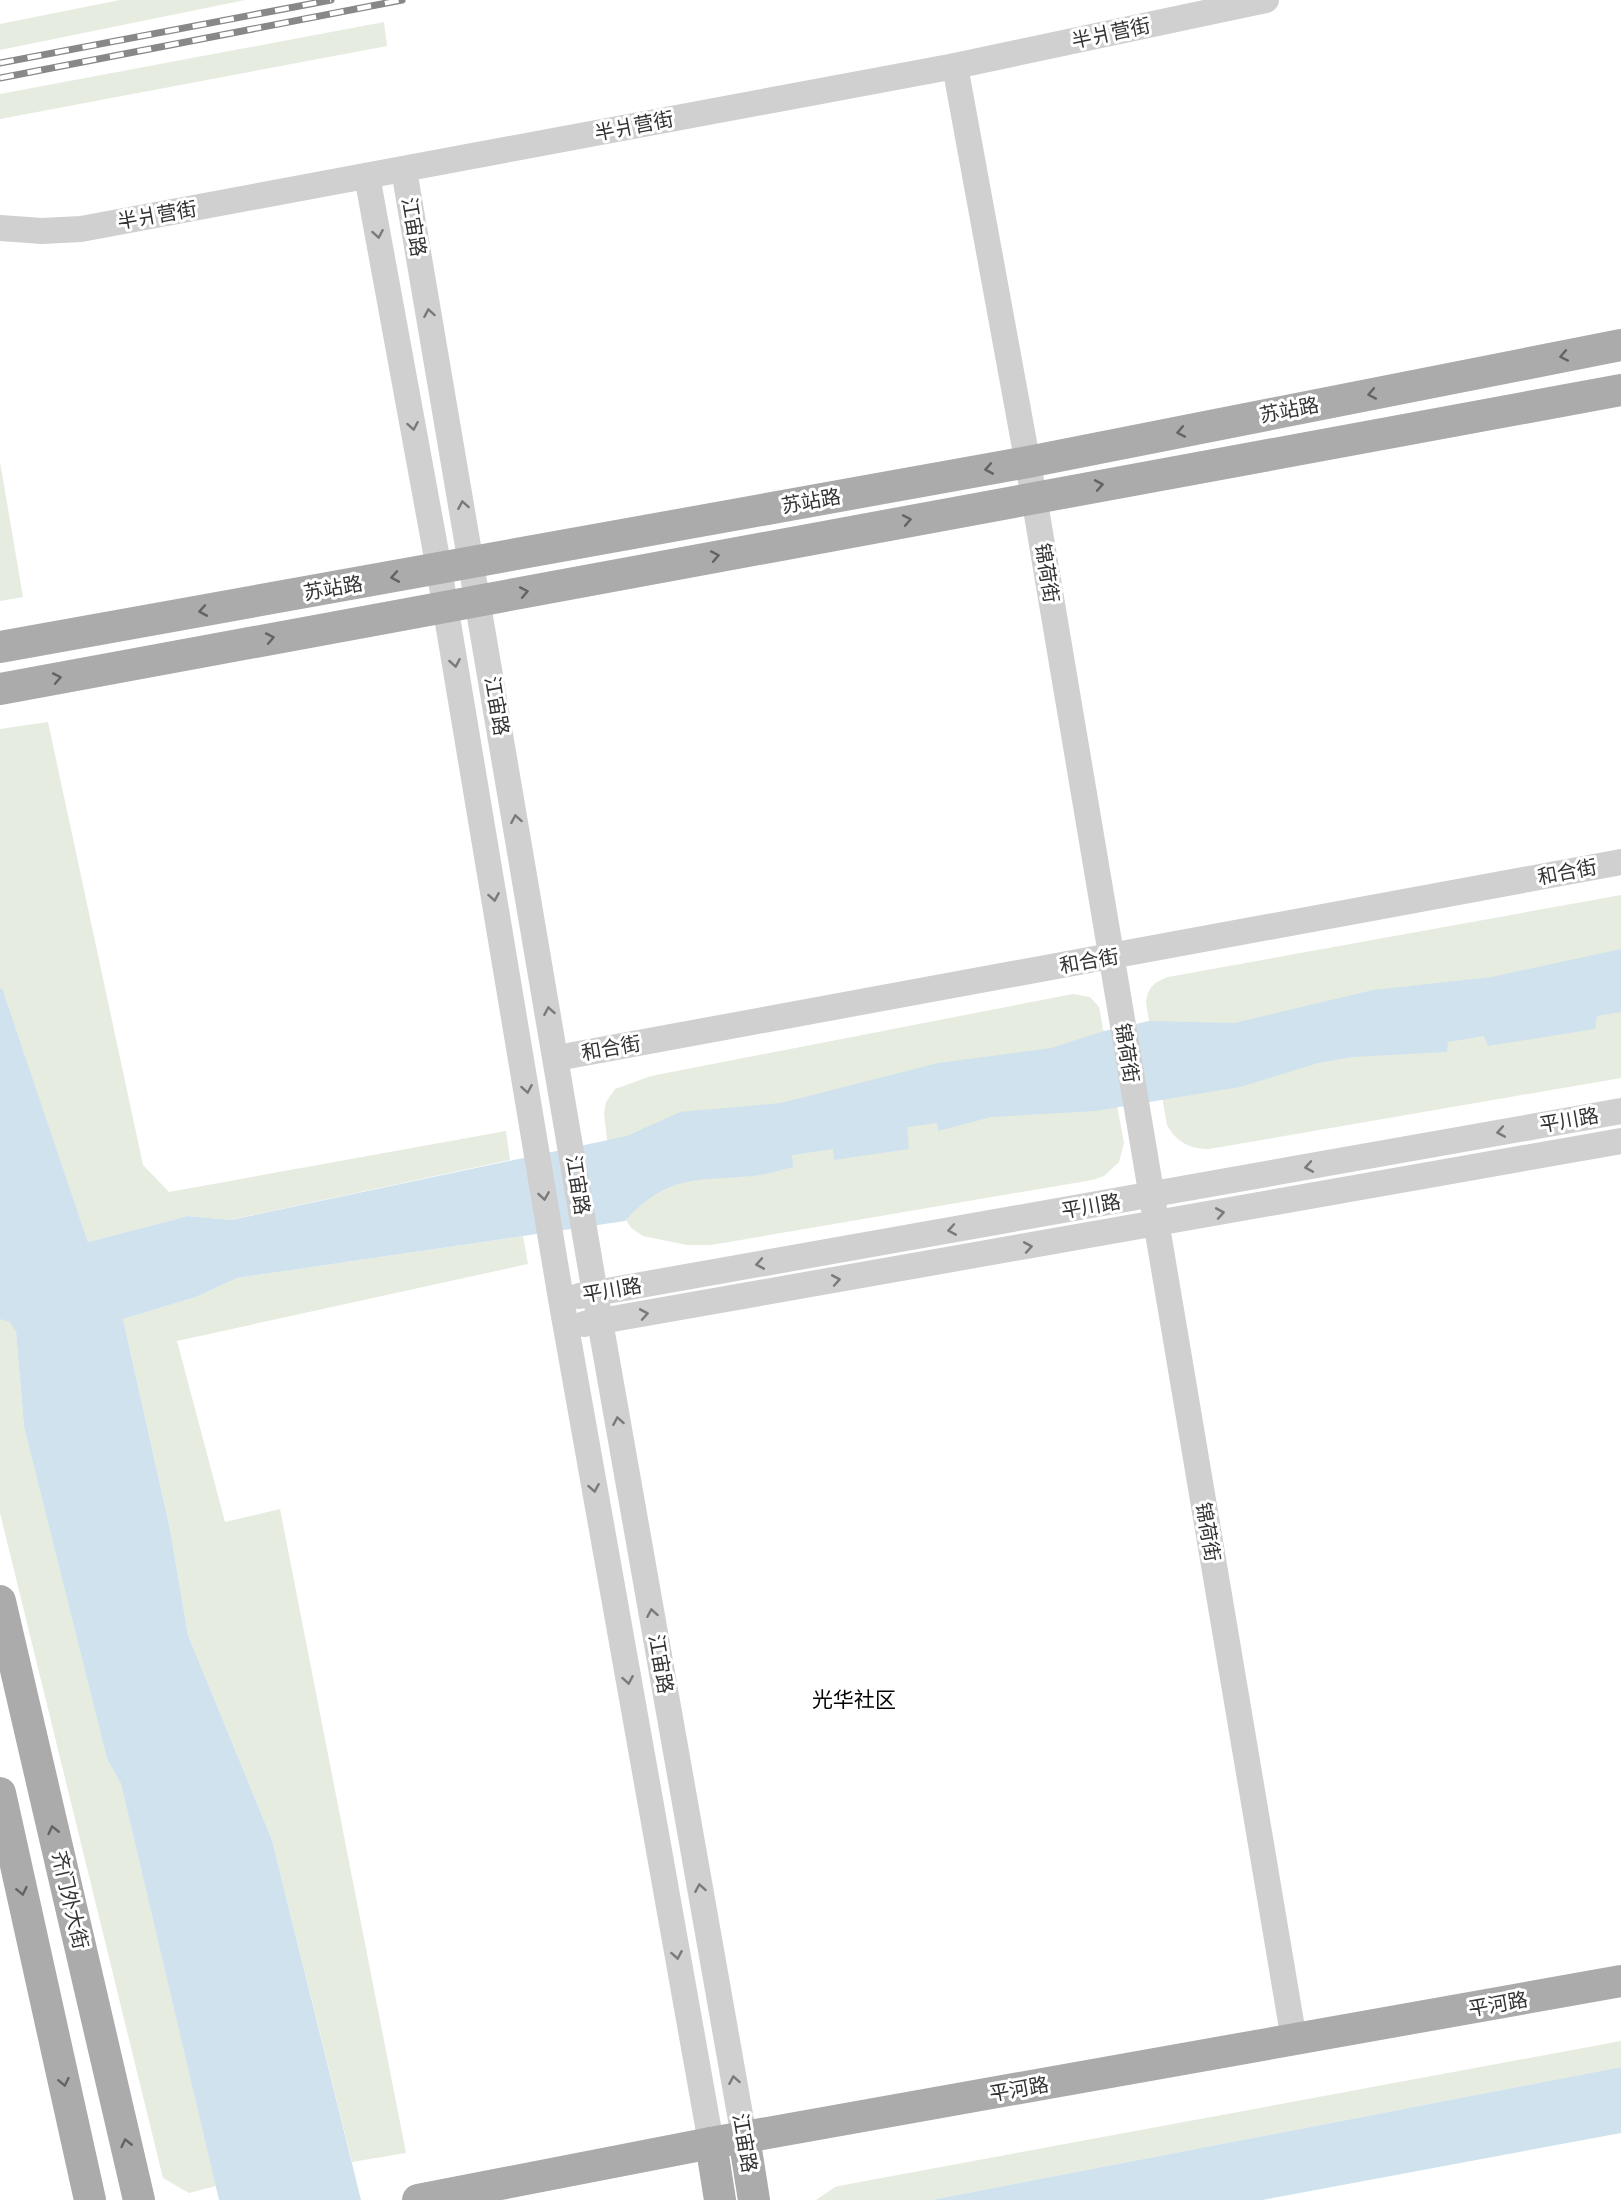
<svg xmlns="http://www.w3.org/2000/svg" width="1621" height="2200" viewBox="0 0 1621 2200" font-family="'Public Sans','Noto Sans SC',sans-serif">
<rect width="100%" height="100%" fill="#fff"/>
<g fill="#e6ecdf">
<path d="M120,0h125l-245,50v-26z"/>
<path d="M384,22l3,24 -387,73v-25z"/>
<path d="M0,462l23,135 -23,4z"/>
<path d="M48,722l95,443 26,27 337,-61 4,29 -280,60 -42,-4 -100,26 -86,-253h-2v-260z"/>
<path d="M1621,895v183l-412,71c-19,0 -33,-7 -42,-24l-21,-122c1,-15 8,-21 22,-26z"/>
<path d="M1073,994l17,3 9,10 25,136 -5,19 -15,14 -12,4 -381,65h-24l-44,-9 -12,-8 -11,-18 -13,-71 -3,-26 2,-11 9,-13 36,-13z"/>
<path d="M523,1236l5,28 -351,77 48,181 55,-13 126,644 -54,9 -80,-322 -84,-205 -18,-106 -47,-210 73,-22 41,-19z"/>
<path d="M0,1283l16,49 8,95 83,332 14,25 95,402 -27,7 -26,-15 -163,-665z"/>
<path d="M1621,2041v26l-690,133h-115l19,-13 9,-2z"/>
</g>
<g fill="#cfe2ee">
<path d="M1621,949v63l-24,4 -2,13 -107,17 -4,-10 -36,6 -1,10 -95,5 -34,6 -78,24 -145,24 -104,6 -53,14 -1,-8 -30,4 2,22 -75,11 -1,-11 -41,6 1,12c-14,3 -27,8 -41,9 -57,5 -84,-2 -127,45l-388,57 -41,19 -73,22 47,210 18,106 84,205 89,360h-142l-98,-416 -14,-25 -83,-332 -8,-95 -6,-10 -10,-3v-330l2,-1 86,254 100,-26 43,4 396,-84 53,-24 101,-9 157,-40 113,-15 53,-17 45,-10 85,2 139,-33 119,-13z"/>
<path d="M1621,2067v66l-359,67h-331z"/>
</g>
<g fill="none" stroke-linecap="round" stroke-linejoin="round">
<g stroke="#d0d0d0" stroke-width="26">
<path d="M955,66l79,431 260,1543"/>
<path d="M404,170l191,1123 149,844"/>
<path d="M367,176l72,393 122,730 150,844"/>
<path d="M0,228l42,3 39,-2 874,-163 311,-66"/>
<path d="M557,1058l1064,-196"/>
<path d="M579,1296l1042,-185"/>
<path d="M584,1324l1037,-183"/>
</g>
<g stroke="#ababab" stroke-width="32">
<path d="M0,647l1028,-185 593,-117"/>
<path d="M0,689l1621,-299"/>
<path d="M0,1601l139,599"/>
<path d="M0,1793l90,407"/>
<path d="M744,2137l10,63"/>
<path d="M711,2143l9,57"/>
<path d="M418,2200l293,-57 910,-162"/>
</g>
<defs>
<g id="rail">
<path d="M0,63l331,-63"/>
<path d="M0,78l402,-78"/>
</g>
</defs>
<use href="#rail" stroke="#888" stroke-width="7"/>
<use href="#rail" stroke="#fff" stroke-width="4.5" stroke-dasharray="14" stroke-linecap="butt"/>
</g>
<defs><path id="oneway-chevron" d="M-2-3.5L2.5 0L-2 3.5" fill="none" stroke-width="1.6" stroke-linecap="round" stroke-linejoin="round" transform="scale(1.5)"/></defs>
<g stroke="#7a7a7a">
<use href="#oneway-chevron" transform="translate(378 234) rotate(80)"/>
<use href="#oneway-chevron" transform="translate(429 313) rotate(-100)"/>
<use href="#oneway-chevron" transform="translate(413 426) rotate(80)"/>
<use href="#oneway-chevron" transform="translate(463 505) rotate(-100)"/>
<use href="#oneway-chevron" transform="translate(455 663) rotate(80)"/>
<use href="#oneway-chevron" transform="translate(516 819) rotate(-100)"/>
<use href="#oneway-chevron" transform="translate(494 897) rotate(80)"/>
<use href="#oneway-chevron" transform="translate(549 1011) rotate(-100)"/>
<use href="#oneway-chevron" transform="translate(527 1089) rotate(80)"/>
<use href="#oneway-chevron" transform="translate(1501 1132) rotate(170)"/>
<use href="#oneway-chevron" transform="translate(1309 1167) rotate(170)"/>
<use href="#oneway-chevron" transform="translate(544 1196) rotate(81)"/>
<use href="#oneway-chevron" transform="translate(1220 1213) rotate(-10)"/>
<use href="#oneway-chevron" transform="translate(952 1230) rotate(170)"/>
<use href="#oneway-chevron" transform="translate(1028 1247) rotate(-10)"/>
<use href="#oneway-chevron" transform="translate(760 1264) rotate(170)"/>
<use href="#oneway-chevron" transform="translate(836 1280) rotate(-10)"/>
<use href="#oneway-chevron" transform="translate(644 1314) rotate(-10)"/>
<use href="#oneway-chevron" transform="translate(618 1421) rotate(-100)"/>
<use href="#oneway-chevron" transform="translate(594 1488) rotate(80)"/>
<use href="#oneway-chevron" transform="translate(652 1613) rotate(-100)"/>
<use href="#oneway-chevron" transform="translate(628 1680) rotate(80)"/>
<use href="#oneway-chevron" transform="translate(700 1888) rotate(-100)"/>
<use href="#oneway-chevron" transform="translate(677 1955) rotate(80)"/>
<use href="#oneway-chevron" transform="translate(734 2080) rotate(-100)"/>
</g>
<g stroke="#636363">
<use href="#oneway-chevron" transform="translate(1564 356) rotate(169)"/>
<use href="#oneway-chevron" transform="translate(1372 394) rotate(169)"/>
<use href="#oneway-chevron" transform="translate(1181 432) rotate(169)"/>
<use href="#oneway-chevron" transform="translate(989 469) rotate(170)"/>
<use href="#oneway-chevron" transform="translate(1099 485) rotate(-10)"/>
<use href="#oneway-chevron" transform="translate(907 520) rotate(-11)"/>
<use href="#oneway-chevron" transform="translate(715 556) rotate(-11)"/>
<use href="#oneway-chevron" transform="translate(395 577) rotate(170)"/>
<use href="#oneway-chevron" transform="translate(524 592) rotate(-11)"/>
<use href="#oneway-chevron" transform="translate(203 611) rotate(170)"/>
<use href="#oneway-chevron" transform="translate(270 638) rotate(-11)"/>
<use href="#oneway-chevron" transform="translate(57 678) rotate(-11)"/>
<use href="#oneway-chevron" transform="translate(53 1830) rotate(-103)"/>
<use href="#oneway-chevron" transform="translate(22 1891) rotate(78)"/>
<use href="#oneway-chevron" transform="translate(64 2082) rotate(78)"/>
<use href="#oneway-chevron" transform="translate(126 2143) rotate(-103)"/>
</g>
<g text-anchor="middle" stroke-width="6" stroke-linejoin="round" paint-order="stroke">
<g font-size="20" fill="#333" stroke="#fff">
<text transform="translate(1111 33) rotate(-12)" y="7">半爿营街</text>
<text transform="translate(634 126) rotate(-11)" y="7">半爿营街</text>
<text transform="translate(157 215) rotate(-10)" y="7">半爿营街</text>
<text transform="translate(414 227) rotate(80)" y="7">江宙路</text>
<text transform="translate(1289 410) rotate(-11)" y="7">苏站路</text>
<text transform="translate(811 501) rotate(-10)" y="7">苏站路</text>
<text transform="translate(1047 573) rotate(81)" y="7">锦荷街</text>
<text transform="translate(333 588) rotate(-10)" y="7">苏站路</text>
<text transform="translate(497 706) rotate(80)" y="7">江宙路</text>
<text transform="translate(1567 872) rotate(-11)" y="7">和合街</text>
<text transform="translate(1089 961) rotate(-10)" y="7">和合街</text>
<text transform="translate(611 1048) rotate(-10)" y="7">和合街</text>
<text transform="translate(1127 1053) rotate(81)" y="7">锦荷街</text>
<text transform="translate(1569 1120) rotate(-10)" y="7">平川路</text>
<text transform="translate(578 1185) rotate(81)" y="7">江宙路</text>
<text transform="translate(1091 1206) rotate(-10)" y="7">平川路</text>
<text transform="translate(612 1290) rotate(-10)" y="7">平川路</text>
<text transform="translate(1208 1532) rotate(80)" y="7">锦荷街</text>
<text transform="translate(661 1664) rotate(80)" y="7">江宙路</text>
<text transform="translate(70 1900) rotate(77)" y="7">齐门外大街</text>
<text transform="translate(1498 2004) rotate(-10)" y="7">平河路</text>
<text transform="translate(1019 2089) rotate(-10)" y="7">平河路</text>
<text transform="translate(745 2143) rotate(80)" y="7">江宙路</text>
</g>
<g font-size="21" fill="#000" stroke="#fff">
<text x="854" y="1707">光华社区</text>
</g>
</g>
</svg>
